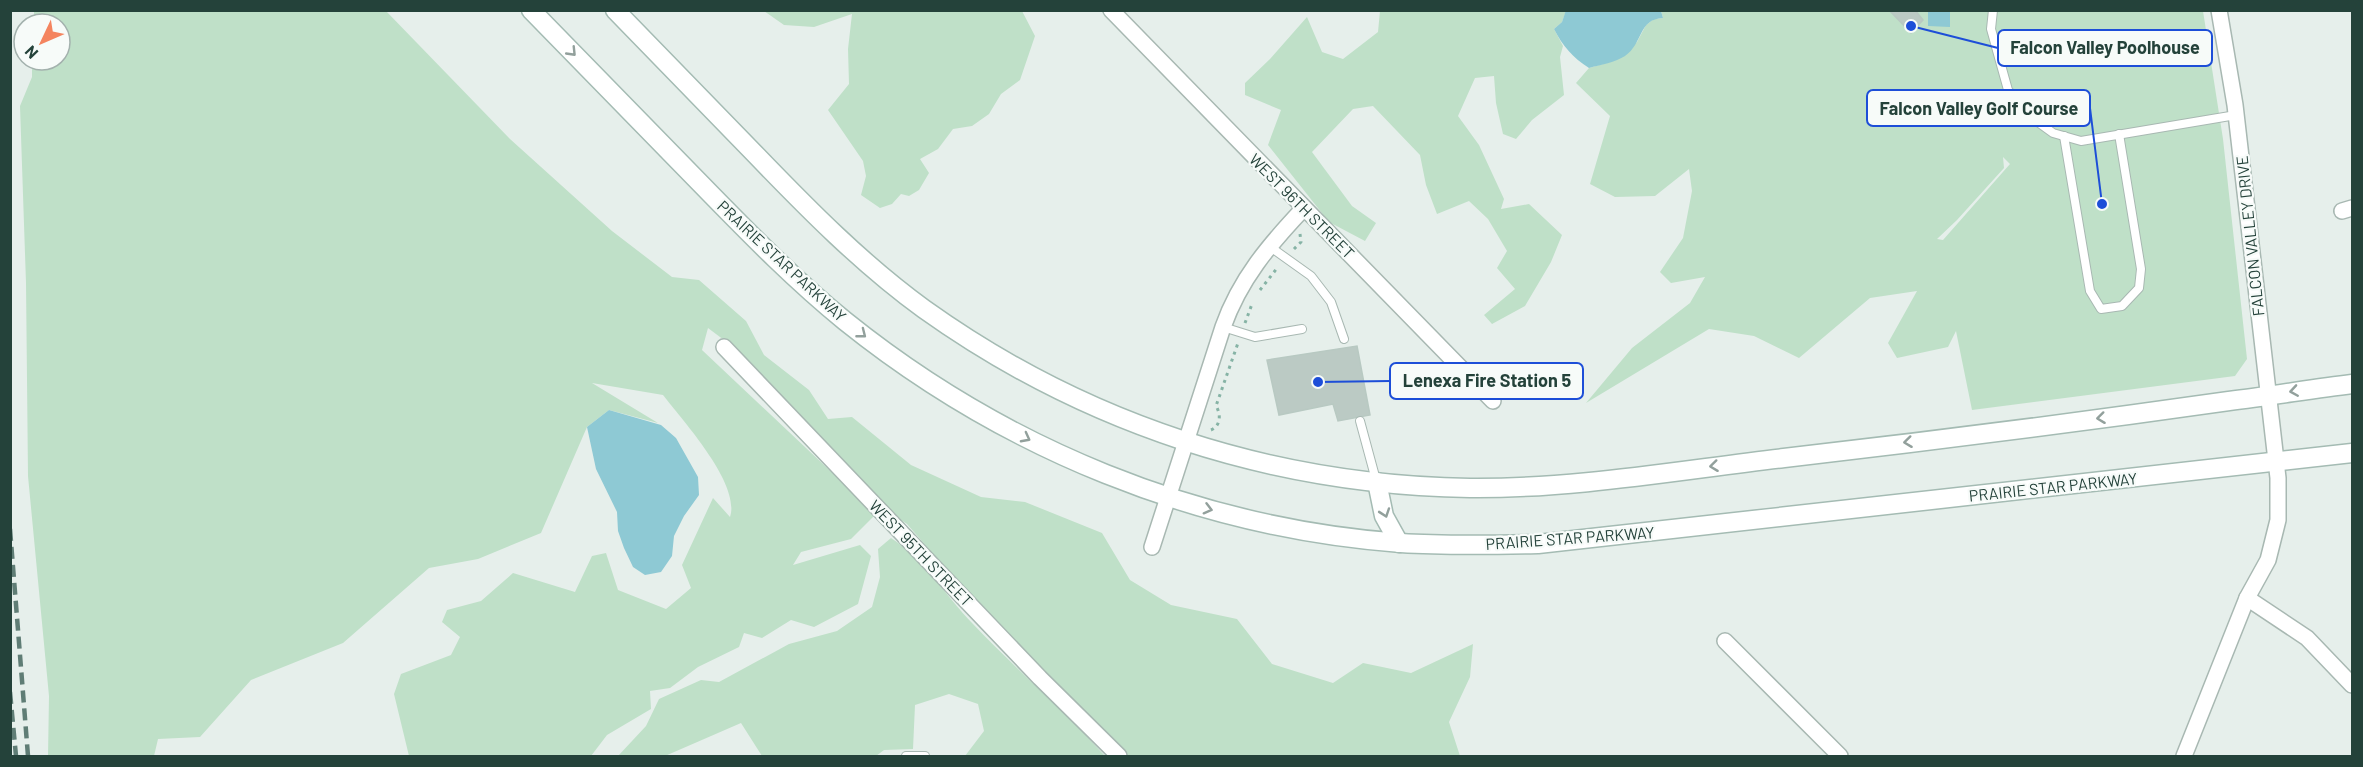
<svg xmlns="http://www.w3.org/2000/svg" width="2363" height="767" viewBox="0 0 2363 767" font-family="Barlow,sans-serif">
<rect width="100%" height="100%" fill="#e6efeb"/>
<g fill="#bfe0c8" fill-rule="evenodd">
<path d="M34,11h352l124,128 102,92 60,46 27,3 47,41 18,34 45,35 19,29 24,-2 59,48 70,32 44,5 77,31 28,47 41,25 66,14 35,45 61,19 30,-20 48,10 62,-29 -3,33 -21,45 11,34h-332l-167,-170 -54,-62 -25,-17 -154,-164 -20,-15 -6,22 174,164 -25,25 -50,13 -8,13 67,-20 11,11 -13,48 -44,23 -23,-7 -29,18 -18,-5 -5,14 -41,20 -28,21 -20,3 1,18 -44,26 -16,21h-182l-15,-62 7,-20 50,-19 9,-18 -18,-15 5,-12 34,-9 32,-28 62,19 17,-36 14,-3 12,37 48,19 25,-21 -9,-23 31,-67 17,19c11,-33 -47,-96 -67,-122l-71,-12 66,40 -49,-13 -22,17 -46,106 -63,26 -49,9 -86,75 -92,37 -51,57 -42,2 -4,17h-106l1,-60 -21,-220 -2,-193 -6,-177 12,-29v-17h28v-36h-26z"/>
<path d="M764,11h258l13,25 -15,44 -19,14 -12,20 -17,12 -19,3 -15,20 -18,10 9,14 -10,17 -10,6 -8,-2 -9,10 -12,4 -19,-13 5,-19 -3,-15 -35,-51 21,-26 -1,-35 4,-35 -38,13 -30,-2z"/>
<path d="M1380,11h186l-4,11 -8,7 9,17 -3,11 4,38 -32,25 -16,19 -13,-5 -7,-31 -2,-27 -19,2 -17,38 21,29 25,54 -3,10 28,-5 33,31 -11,27 -26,44 -33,18 -8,-9 31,-26 -18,-21 10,-17 -19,-32 -19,-18 -32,13 -11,-29 -6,-30 -47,-49 -20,3 -41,43 40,54 24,17 -11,18 -36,-19 -61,-77 13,-35 -36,-15v-12l25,-24 37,-42 15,35 21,7 35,-27z"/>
<path d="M1661,11h542l20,128 24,220 -12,17 -263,34 -16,-79 -8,16 -51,11 -9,-15 29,-52 -47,7 -71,60 -45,-22 -45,-7 -123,74 46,-55 58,-45 15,-26 -34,6 -11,-11 23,-34 9,-47 -3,-22 -34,27 -40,1 -25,-13 20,-68 -34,-33 13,-15 14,-4 34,-22 9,-17 8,-6 9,-1zM2003,157l7,7 -67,76 -6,-1 20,-19 47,-52z"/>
<path d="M891,538c34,22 54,57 82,86 43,45 90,86 132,132h-140l19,-25 -6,-27 -29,-10 -34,11 -2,44 -29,1 -8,6h-114l-21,-33 -76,33h-47l28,-30 13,-27 42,-19 18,2 70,-38 48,-13 35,-24 8,-30 -2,-28z"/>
</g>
<g fill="#8ec9d4">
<path d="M1566,10l95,1 2,7c-25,1 -20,26 -38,38 -9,6 -25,9 -36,12 -16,-10 -27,-23 -35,-39l8,-7z"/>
<path d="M1928,11h22v16l-22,-1z"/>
<path d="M609,410l52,15 15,13 22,39 1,18 -15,21 -10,20 -2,20 -11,16 -16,3 -12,-8 -9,-19 -6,-17 -1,-19 -21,-43 -9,-42z"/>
</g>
<g fill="#bbcac4" stroke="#b8c9c2" stroke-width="1.5">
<path d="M1889,10h26l8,10 -12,13z"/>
<path d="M1357,346l13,69 -32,6 -5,-17 -54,11 -12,-55z"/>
</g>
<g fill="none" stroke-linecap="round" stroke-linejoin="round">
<defs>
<g id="lane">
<path d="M1993,10l-2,19 17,61 23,27 22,16 28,8 155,-26"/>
<path d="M2064,136l26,155 11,18 21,-3 17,-18 2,-19 -22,-135"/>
<path d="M1269,246l42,30 20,26 13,37"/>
<path d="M1223,327l32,10 47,-8"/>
<path d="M1360,421l16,59"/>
<path d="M906,756h19"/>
</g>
<g id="street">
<path d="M1111,10l382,391"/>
<path d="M2342,211l10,-3"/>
<path d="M724,347l316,331 79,78"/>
<path d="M1152,547l71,-220c17,-48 46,-82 81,-119"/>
<path d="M2247,598l60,40 45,47"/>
<path d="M1725,641l115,115"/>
<path d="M2184,756l63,-158 21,-38 10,-40v-42l-43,-373 -16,-95"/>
</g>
<g id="secondary">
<path d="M531,10c55,57 111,114 167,171 47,48 94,97 147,140 158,127 352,207 556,222 45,3 91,2 137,1l814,-91"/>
<path d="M615,10c47,48 93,96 140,144 53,55 107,110 169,155 161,115 348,176 546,179 104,1 210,-18 314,-30 148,-17 297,-36 445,-57 42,-5 82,-12 123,-17"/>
<path d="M1377,482l7,34 15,27"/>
</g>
</defs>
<use href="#lane" stroke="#a8b8b2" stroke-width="10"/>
<use href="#street" stroke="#a8b8b2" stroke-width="18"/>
<use href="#secondary" stroke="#a4bbb3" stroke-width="21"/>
<g stroke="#86b3a5" stroke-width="3" stroke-dasharray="3 4.5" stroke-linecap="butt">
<path d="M1294,249l7,-7 -1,-8"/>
<path d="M1260,290l18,-23"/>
<path d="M1245,323l7,-19"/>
<path d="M1211,430c10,-4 10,-16 5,-24l22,-63"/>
</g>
<use href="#lane" stroke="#fff" stroke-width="8"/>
<use href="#street" stroke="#fff" stroke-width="15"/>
<use href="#secondary" stroke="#fff" stroke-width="18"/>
<g stroke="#5f7d75" stroke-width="4.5" stroke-dasharray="12 6" stroke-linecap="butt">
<path d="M10,529l18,227"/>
<path d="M10,692l6,64"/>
</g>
</g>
<defs><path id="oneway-chevron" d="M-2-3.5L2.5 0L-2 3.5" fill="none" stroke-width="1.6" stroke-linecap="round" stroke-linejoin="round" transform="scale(1.5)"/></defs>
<g stroke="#92a09c">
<use href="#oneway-chevron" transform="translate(572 52) rotate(46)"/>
<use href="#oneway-chevron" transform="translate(862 334) rotate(38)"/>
<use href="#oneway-chevron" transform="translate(2294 391) rotate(171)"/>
<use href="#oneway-chevron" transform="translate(2101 418) rotate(173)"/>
<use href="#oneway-chevron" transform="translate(1026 438) rotate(28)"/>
<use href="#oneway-chevron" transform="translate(1908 442) rotate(173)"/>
<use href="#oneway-chevron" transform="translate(1714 466) rotate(173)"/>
<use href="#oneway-chevron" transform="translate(1208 509) rotate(15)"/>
<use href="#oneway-chevron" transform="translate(1385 513) rotate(71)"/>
</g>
<g text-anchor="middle" stroke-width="4.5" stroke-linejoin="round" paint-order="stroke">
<g font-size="16" fill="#24423a" stroke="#f7fbf9">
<text transform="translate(1302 206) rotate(45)" y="6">WEST 96TH STREET</text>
<text transform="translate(2250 236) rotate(-96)" y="6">FALCON VALLEY DRIVE</text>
<text transform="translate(782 261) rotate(43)" y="6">PRAIRIE STAR PARKWAY</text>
<text transform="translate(2053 487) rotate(-6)" y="6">PRAIRIE STAR PARKWAY</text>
<text transform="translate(1570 538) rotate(-4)" y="6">PRAIRIE STAR PARKWAY</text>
<text transform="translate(921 553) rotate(46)" y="6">WEST 95TH STREET</text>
</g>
</g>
<path fill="none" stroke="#1d4ed8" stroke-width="2" d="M1911 26L1998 48M2102 204L2090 108M1318 382L1390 381"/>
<g fill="#1d4ed8" stroke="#f7fbf9" stroke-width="2">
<circle cx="1911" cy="26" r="6"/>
<circle cx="2102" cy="204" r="6"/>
<circle cx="1318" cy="382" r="6"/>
</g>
<g fill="#f7fbf9" stroke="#1d4ed8" stroke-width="2">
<rect x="1998" y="30" width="214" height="36" rx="6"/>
<rect x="1867" y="90" width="223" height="36" rx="6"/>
<rect x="1390" y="363" width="193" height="36" rx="6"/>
</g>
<g font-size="18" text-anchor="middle" font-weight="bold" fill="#24423a">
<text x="2105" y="54">Falcon Valley Poolhouse</text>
<text x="1979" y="115">Falcon Valley Golf Course</text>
<text x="1487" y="387">Lenexa Fire Station 5</text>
</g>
<rect width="2363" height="767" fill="none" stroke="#24423a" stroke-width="24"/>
<g transform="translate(42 42) rotate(226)"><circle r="28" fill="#f7fbf9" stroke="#a3b1ad" stroke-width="1.5"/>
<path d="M0-4.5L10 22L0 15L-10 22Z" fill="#f4845f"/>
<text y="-9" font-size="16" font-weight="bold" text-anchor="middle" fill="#24423a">N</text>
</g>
</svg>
